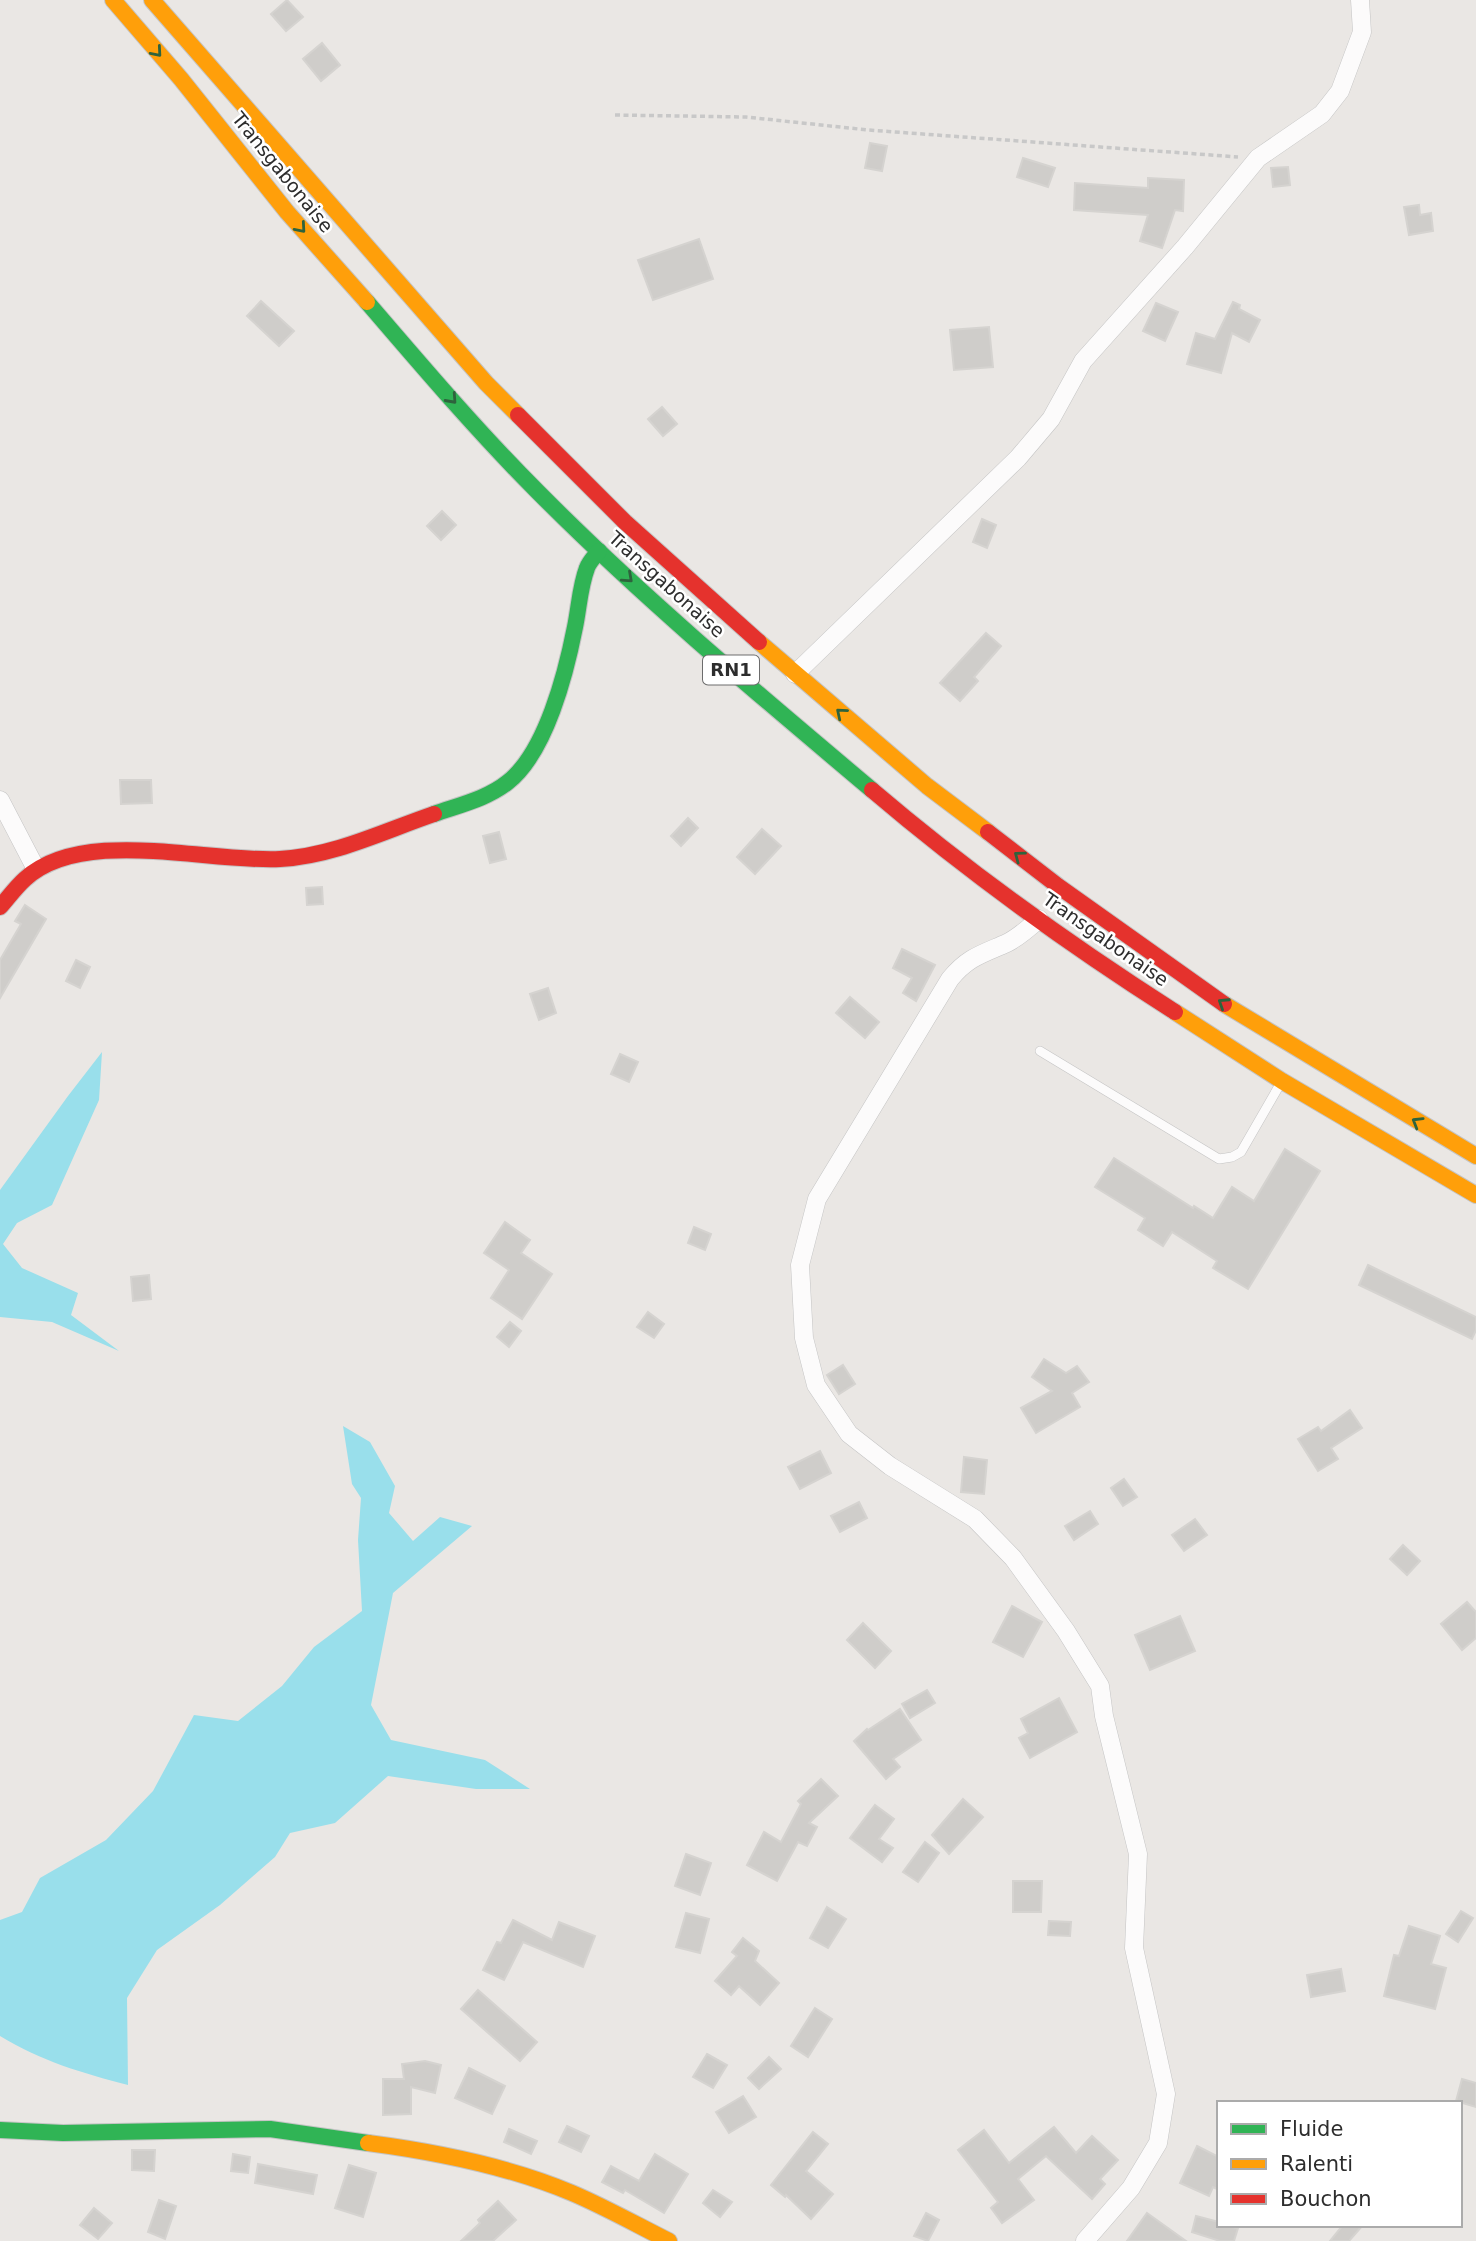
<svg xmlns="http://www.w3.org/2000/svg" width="1476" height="2241" viewBox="0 0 1476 2241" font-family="'DejaVu Sans',sans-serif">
<rect width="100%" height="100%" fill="#eae7e4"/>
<g fill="#99dfeb">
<path d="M102,1052l-3,48 -47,105 -35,18 -14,21 19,24 56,25 -7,22 48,36 -67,-29 -52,-5v-127l68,-94z"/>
<path d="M343,1426l27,16 25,44 -6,27 24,28 27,-24 32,9 -79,67 -22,112 20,35 94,20 45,29h-54l-88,-13 -53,47 -45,10 -15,24 -55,48 -63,45 -30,48 1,87c-46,-12 -87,-24 -128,-49v-116l22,-8 18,-34 66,-38 47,-49 41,-76 44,6 44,-35 32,-39 48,-36 -4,-71 3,-42 -9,-14z"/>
</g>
<g fill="#cfcdca" stroke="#d5d3d0" stroke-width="2">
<path d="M287,0l16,17 -17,14 -15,-17z"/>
<path d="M322,43l18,22 -19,16 -18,-22z"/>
<path d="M870,143l17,3 -5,25 -17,-3z"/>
<path d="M1023,158l32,10 -7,19 -31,-10z"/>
<path d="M1288,167l2,18 -17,2 -2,-19z"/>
<path d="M1148,178l36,2 -1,31 -8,-1 -13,38 -22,-7 8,-26 -74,-5 1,-27 73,5z"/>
<path d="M1419,205l1,10 11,-2 2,18 -24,4 -5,-28z"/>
<path d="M699,239l14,40 -60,21 -15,-40z"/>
<path d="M261,301l33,30 -15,15 -32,-30z"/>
<path d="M1233,302l7,3 -1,4 21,11 -11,22 -17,-9 -11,40 -34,-9 9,-31 19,6z"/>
<path d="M1156,303l22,9 -13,29 -22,-10z"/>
<path d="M989,327l4,40 -39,3 -4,-40z"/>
<path d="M662,407l15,17 -14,12 -15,-17z"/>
<path d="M442,511l14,14 -15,15 -14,-14z"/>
<path d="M982,519l14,6 -9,23 -14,-6z"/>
<path d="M986,633l15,13 -27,31 4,4 -18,20 -20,-18z"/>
<path d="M120,780h31l1,23 -31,1z"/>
<path d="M688,818l10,10 -17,18 -10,-10z"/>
<path d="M762,829l19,17 -26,28 -18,-17z"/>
<path d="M499,832l7,27 -16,4 -7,-27z"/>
<path d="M322,887l1,17 -16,1 -1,-17z"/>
<path d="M25,905l21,14 -46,79v-38l21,-36 -6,-3z"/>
<path d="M902,949l33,16 -19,36 -13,-8 9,-15 -19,-10z"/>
<path d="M76,960l14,7 -10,21 -14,-7z"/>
<path d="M548,988l8,25 -17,7 -9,-26z"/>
<path d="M850,997l29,25 -14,16 -29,-25z"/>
<path d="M620,1054l18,8 -9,20 -18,-8z"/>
<path d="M1285,1149l35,22 -72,118 -35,-21 4,-7 -45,-29 -9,14 -25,-16 7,-12 -50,-31 19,-29 79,50 1,-2 19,12 19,-31 22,14z"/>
<path d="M505,1222l25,18 -9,13 31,21 -30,45 -31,-21 18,-28 -25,-17z"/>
<path d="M694,1227l17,7 -6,16 -17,-7z"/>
<path d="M1368,1265l108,52v13l-4,9 -113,-54z"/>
<path d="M149,1275l2,24 -18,2 -2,-24z"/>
<path d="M648,1312l16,12 -10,14 -17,-11z"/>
<path d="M510,1322l11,9 -12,16 -12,-10z"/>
<path d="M1044,1359l22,14 11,-7 12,16 -17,11 8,14 -44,26 -15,-25 31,-17 -20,-14z"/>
<path d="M843,1365l12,19 -16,10 -12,-19z"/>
<path d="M1350,1410l12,18 -31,20 7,11 -20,12 -20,-32 20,-12 3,4z"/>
<path d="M820,1451l11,22 -31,16 -12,-22z"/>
<path d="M964,1457l23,3 -3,34 -23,-2z"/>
<path d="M1124,1479l13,18 -14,9 -12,-18z"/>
<path d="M859,1502l8,16 -27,14 -9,-16z"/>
<path d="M1090,1511l8,13 -24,16 -9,-14z"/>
<path d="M1195,1519l12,16 -23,16 -12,-16z"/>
<path d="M1403,1545l17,16 -13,14 -17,-16z"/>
<path d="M1467,1602l9,10v26l-14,12 -21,-26z"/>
<path d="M1012,1606l30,16 -19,35 -30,-15z"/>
<path d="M1180,1616l15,35 -45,19 -15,-35z"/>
<path d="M863,1623l28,28 -16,17 -28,-28z"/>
<path d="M927,1690l8,13 -25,15 -8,-14z"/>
<path d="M1059,1698l18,34 -47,26 -11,-20 9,-5 -7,-14z"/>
<path d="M900,1709l21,31 -28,19 7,8 -14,12 -32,-38 13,-12 1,1z"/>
<path d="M821,1779l17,17 -29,27 8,4 -10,19 -9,-4 -21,39 -30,-16 17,-33 17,10 20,-38 -3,-3z"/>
<path d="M963,1799l20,18 -34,37 -17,-19z"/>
<path d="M875,1805l19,14 -15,20 14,9 -11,14 -32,-24z"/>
<path d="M925,1842l14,11 -21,29 -15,-10z"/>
<path d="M686,1854l25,9 -11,32 -25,-9z"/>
<path d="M1013,1881h29l-1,31h-28z"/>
<path d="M827,1907l19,12 -18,29 -18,-10z"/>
<path d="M1461,1911l12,7 -15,24 -12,-8z"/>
<path d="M686,1913l23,6 -9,34 -24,-6z"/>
<path d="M513,1920l39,20 7,-18 36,14 -12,31 -60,-25 -19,38 -21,-10 14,-28 4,1z"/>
<path d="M1049,1921l22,1 -1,14 -22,-1z"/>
<path d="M1409,1926l31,10 -9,28 15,4 -11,41 -51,-13 10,-41 5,1z"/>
<path d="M743,1938l16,13 -4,10 24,22 -19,22 -21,-19 -8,9 -16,-14 22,-25 -5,-4z"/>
<path d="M1341,1969l4,22 -34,6 -4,-22z"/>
<path d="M478,1990l59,52 -17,19 -59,-52z"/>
<path d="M815,2008l17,11 -24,38 -17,-11z"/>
<path d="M707,2054l20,11 -14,23 -20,-11z"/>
<path d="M769,2057l12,12 -22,20 -11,-11z"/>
<path d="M425,2061l16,4 -6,28 -24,-6v27l-28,1v-36h21l-2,-15z"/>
<path d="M469,2068l36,18 -13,28 -37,-16z"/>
<path d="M1462,2079l14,4v24l-20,-6z"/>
<path d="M743,2096l13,21 -27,16 -13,-21z"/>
<path d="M567,2126l22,10 -8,16 -22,-10z"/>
<path d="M1054,2127l22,26 16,-17 26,24 -18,19 5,5 -13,15 -46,-43 -28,23 16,21 -32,23 -11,-15 7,-6 -40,-52 26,-20 25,33z"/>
<path d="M509,2129l28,12 -6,13 -27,-12z"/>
<path d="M813,2132l15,12 -22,27 27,23 -22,25 -25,-24 -1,2 -14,-12z"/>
<path d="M1197,2146l22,11v33l-6,-3 -4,9 -29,-13z"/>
<path d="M132,2150h23l-1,21 -22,-1z"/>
<path d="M233,2154l17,3 -2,16 -17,-2z"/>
<path d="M655,2154l33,20 -24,39 -39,-23 -2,3 -21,-11 9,-16 28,15z"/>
<path d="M258,2164l59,11 -4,19 -58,-11z"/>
<path d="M349,2165l27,8 -13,44 -28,-9z"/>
<path d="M713,2190l19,12 -12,15 -17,-14z"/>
<path d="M159,2200l17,6 -11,33 -17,-7z"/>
<path d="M498,2201l18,19 -23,21h-32l19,-18 -2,-3z"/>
<path d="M94,2208l18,15 -14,16 -18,-14z"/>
<path d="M926,2213l13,7 -11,21 -14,-5z"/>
<path d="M1147,2213l39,28h-59z"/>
<path d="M1196,2216l23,6v3l19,3 -4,13h-14l-28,-9z"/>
<path d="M1343,2225h20l-14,16h-19z"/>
</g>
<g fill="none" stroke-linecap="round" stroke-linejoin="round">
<defs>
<path id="lane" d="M1040,1051l179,108 13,-2 9,-5 38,-66"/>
<g id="street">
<path d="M795,674l223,-216 33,-39 32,-58 102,-114 73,-89 64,-44 18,-23 22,-59 -2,-32"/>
<path d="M0,800l36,69"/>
<path d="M1039,919c-10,9 -20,18 -32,24 -25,11 -39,14 -57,36l-133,220 -17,66 4,73 12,47 33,49 41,32 85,53 38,39 53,73 34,55 4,30 34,138 -4,94 32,146 -8,49 -27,45 -46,53"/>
</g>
<g id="fast">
<path d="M367,302c55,64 110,129 170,189 105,106 221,203 335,299"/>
<path d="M434,814c25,-9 53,-15 74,-32 38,-30 58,-109 67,-155 4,-19 5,-41 12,-59 2,-6 8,-12 12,-17"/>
<path d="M0,2130l63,3 207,-4 98,14"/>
</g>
<g id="slow">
<path d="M113,0l68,79 106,133 80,90"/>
<path d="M152,0l334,383 32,32"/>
<path d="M759,642l168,144 61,46"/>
<path d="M1224,1004l252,152"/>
<path d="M1175,1012l107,69 194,114"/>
<path d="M368,2143c69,9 140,23 204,50 33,14 65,32 97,48"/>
</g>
<g id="jam">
<path d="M518,415l107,107 134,120"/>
<path d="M872,790c95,81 198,155 303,222"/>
<path d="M988,832l70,54 166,118"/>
<path d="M0,907c8,-9 16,-20 25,-28 58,-53 182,-16 255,-20 54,-3 104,-28 154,-45"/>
</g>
</defs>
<use href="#lane" stroke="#c4c4c4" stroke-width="10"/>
<use href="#street" stroke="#c4c4c4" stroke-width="19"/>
<use href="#fast" stroke="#c4c4c4" stroke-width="18"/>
<use href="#slow" stroke="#c4c4c4" stroke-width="18"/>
<use href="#jam" stroke="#c4c4c4" stroke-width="18"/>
<path stroke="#c8c8c8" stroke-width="3.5" stroke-dasharray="5 3.5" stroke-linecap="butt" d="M615,115l131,2 122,13 370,27"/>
<use href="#lane" stroke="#fcfbfb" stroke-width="9"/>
<use href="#street" stroke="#fcfbfb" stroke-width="18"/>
<use href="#fast" stroke="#30b455" stroke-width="16"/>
<use href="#slow" stroke="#ff9f0a" stroke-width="16"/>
<use href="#jam" stroke="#e5322d" stroke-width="16"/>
</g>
<defs><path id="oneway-chevron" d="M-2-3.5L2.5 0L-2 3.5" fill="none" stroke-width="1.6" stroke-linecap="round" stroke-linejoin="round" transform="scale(1.75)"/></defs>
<g stroke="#2e633d">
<use href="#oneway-chevron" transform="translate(157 52) rotate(49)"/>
<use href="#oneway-chevron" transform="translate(301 228) rotate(49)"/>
<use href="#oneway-chevron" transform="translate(452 399) rotate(48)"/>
<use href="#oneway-chevron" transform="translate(628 578) rotate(42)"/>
<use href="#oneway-chevron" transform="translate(841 713) rotate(-140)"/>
<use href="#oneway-chevron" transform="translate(1019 856) rotate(-143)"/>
<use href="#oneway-chevron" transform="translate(1223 1003) rotate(-147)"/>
<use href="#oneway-chevron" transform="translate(1417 1122) rotate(-149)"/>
</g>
<g text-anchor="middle" stroke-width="5" stroke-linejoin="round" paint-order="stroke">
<rect fill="#fff" stroke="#6c6c6c" stroke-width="2" x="703" y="655.5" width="56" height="29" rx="5"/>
<g font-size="18" font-weight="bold" fill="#2d2d2d">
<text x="731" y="676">RN1</text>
</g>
<g font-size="19" fill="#2d2d2d" stroke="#fff">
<text transform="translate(283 172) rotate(51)" y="7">Transgabonaise</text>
<text transform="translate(667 584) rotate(42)" y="7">Transgabonaise</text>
<text transform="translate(1106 939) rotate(35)" y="7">Transgabonaise</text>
</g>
</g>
<rect x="1217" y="2101" width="245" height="126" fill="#ffffff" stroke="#ababab" stroke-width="2"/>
<rect x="1231" y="2124" width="35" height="10" fill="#30b455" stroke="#ababab" stroke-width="2"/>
<text x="1280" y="2136" font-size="21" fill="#2d2d2d">Fluide</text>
<rect x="1231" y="2159" width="35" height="10" fill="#ff9f0a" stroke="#ababab" stroke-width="2"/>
<text x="1280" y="2171" font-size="21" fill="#2d2d2d">Ralenti</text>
<rect x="1231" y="2194" width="35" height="10" fill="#e5322d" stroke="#ababab" stroke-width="2"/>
<text x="1280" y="2206" font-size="21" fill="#2d2d2d">Bouchon</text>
</svg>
